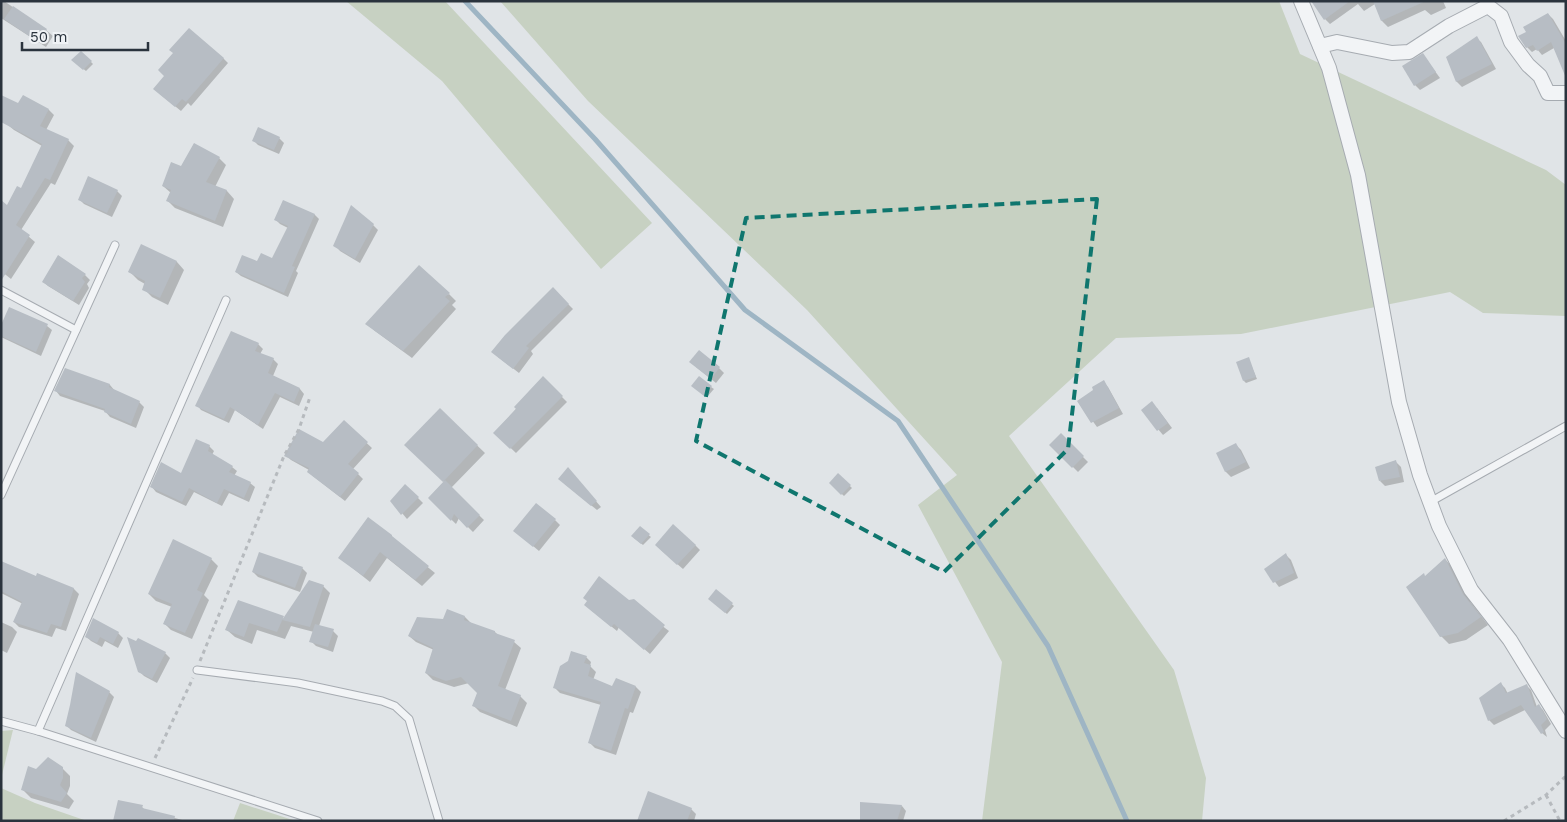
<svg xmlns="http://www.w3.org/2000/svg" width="1567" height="822" viewBox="0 0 1567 822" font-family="'Work Sans',sans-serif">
<rect width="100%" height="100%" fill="#e0e4e7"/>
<g fill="#c7d1c2">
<path d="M346,1h99l207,222 -51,46 -159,-188z"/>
<path d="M500,1h779l21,53 246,116 20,15v131l-83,-3 -33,-21 -209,42 -125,4 -107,98 165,234 32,108 -4,43h-220l20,-159 -84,-157 39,-30 -150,-165 -219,-209z"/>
<path d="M13,730l-12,49v-48z"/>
<path d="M1,788l34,15 52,18h-86z"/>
<path d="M240,803l56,18h-63z"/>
</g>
<g fill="#0003">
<path d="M1,1h3l42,29 7,6 -7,11 -45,-29z"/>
<path d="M1315,1h128l3,7 -15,7 -6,-5 -37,17 -6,-6 -7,-17 -11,7 -6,-7 -28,20 -5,-5z"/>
<path d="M1548,14l5,5 13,22v30l-12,-23 -12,7 -5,-6 -5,3 -5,-5v-15z"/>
<path d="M1476,38l5,4 15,27 -34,18 -5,-5 -9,-25z"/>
<path d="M81,52l12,12 -7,7 -11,-9z"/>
<path d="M1423,55l17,23 -20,12 -5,-5z"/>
<path d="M223,58l5,5 -37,43 -3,-3 -7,8 -21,-17 6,-18z"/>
<path d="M23,97l26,13 5,5 -8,15 22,10 6,6 -19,39 -4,-2 -30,47 14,12 -24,37 -10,-8 7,-64 14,-17 20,-44 -28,-16 -6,-5z"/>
<path d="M279,138l5,5 -5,11 -21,-9 -5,-5z"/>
<path d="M219,158l7,7 -11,22 12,4 7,8 -11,28 -48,-19 -7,-7 3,-8 -8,-7 19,-18z"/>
<path d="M117,191l5,5 -10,21 -28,-13 -5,-5z"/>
<path d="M284,202l31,13 4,4 -23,52 2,2 -10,24 -47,-21 -5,-4 37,-13 15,-31 -8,-4 -4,-4z"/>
<path d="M373,225l5,5 -18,33 -20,-12 -5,-6z"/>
<path d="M142,246l35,16 7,8 -16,35 -16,-8 -8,-8 1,-5 -7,-4 -8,-8z"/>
<path d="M85,275l5,5 -3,4 2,4 -10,17 -31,-19 -5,-5z"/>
<path d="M553,289l20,20 -42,42 2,3 -14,19 -21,-16z"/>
<path d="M449,294l7,7 -4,4 4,4 -44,49 -37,-27 -8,-7z"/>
<path d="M47,326l5,4 -11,26 -40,-19v-9z"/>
<path d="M258,344l5,5 -3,5 13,5 5,5 -5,12 27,13 4,5 -5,12 -19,-9 -17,32 -28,-19 -6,13 -28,-13 -4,-5z"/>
<path d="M1248,358l9,21 -11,4 -2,-2z"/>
<path d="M696,367l23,1 5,5 -8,10z"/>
<path d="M65,369l45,16 5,6 24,11 5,5 -8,21 -26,-11 -5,-6 -45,-15 -4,-5z"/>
<path d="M543,378l24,24 -51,51 -21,-20z"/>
<path d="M1103,382l5,5 15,27 -26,13 -19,-26 17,-10z"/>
<path d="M711,387l3,2 -7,8 -12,-9z"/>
<path d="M1157,408l15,20 -9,7 -21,-25z"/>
<path d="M440,410l45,43 -34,35 33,32 -11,12 -14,-14 -3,6 -27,-26 15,-16 -38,-37z"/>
<path d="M344,422l28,26 -19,21 10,10 -18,22 -32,-25 -4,-6 -18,-10 -5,-5 38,-11z"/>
<path d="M1061,435l27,27 -10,10 -27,-27z"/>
<path d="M1236,445l5,5 9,18 -19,9 -5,-5 -8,-18z"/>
<path d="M209,446l5,5 -2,4 20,12 5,4 -3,5 16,7 5,4 -6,15 -20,-9 -7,13 -28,-14 -8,14 -30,-14 -4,-5 30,-12z"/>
<path d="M1396,462l5,5 3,15 -19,4 -5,-5z"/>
<path d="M572,474l29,33 -4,3 -32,-26z"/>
<path d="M838,475l14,13 -8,8 -14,-13z"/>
<path d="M405,485l18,18 -16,16 -15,-18z"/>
<path d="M555,520l5,5 -21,26 -19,-16z"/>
<path d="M640,528l11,9 -8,8 -9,-7z"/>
<path d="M398,543l37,30 -13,13 -35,-28 -17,24 -30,-24z"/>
<path d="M695,545l5,5 -17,19 -22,-19z"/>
<path d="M1286,555l5,5 7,18 -19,9 -13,-17z"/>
<path d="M211,559l7,7 -14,29 5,5 -17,39 -21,-9 -7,-7 8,-16 -16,-6 -7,-7z"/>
<path d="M1445,559l7,8 19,36 17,22 -22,15 -17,4 -8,-8 -15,-59z"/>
<path d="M1,562l36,16 1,-3 36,14 5,5 -13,37 -10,-3 -4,9 -33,-10 -5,-5 9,-18 -22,-11z"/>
<path d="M302,568l5,5 -7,19 -42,-15 -5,-5z"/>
<path d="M323,586l7,7 -11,33 14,5 5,5 -5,16 -17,-6 -5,-5 3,-9 -23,-6 -6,13 -28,-9 -5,14 -17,-7 -8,-7 12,-28 45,17z"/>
<path d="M716,591l18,15 -7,8 -15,-13z"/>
<path d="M629,601l40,30 -19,23 -31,-27 -2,4 -26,-21z"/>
<path d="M465,617l7,7 23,8 4,4 15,6 7,6 -16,42 15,6 7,7 -10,24 -37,-15 -7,-7 5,-13 -9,-9 -15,4 -21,-7 -7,-7 8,-23 -18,-8 -7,-6 35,-16z"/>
<path d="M1,622l11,5 5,5 -10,21 -6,-3z"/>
<path d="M118,633l5,5 -5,10 -13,-7 -3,6 -11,-6 -5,-5z"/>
<path d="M165,653l5,5 -13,25 -13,-7 -5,-5z"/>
<path d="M586,657l5,5 -1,4 6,6 -3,8 20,7h23l5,5 -8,21 -3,-1 -14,43 -21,-7 -5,-5 11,-38 -41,-12 -5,-5z"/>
<path d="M1501,684l4,4 3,6 19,-8 4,4 6,17 2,-1 4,4 8,14 -6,6 2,7 -5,-4 -17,-23 -31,15 -5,-5z"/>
<path d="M109,692l5,5 -18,45 -25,-12 -5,-5z"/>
<path d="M62,768l8,8v10l-3,8 7,7 -5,8 -38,-11 -8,-8 14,-20z"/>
<path d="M902,806l4,5 -3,10h-41z"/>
<path d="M142,807l3,3 41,11h-72z"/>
<path d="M691,809l5,5 -2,7h-55z"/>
</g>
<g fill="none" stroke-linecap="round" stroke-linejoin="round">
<path stroke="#9eb5c4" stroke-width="5" d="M465,1l130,138 150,171 153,111 150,225 79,175"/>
</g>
<g fill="#b7bdc4">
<path d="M1311,1h39l-26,19z"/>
<path d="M1373,1h53l-45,20z"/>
<path d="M13,6l34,23 -9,13 -34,-23z"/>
<path d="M1548,13l18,31v34l-15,-36 -14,9 -4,-6 -7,3 -8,-12 8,-4 -3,-5z"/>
<path d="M189,28l35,30 -38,44 -4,-3 -7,8 -22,-18 11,-13 -6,-6 15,-17 -4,-3z"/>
<path d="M1477,36l15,28 -36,18 -10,-25z"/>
<path d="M81,51l11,10 -9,9 -12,-10z"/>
<path d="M1423,53l13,19 -22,14 -12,-20z"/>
<path d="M1,95l17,8 5,-8 26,14 -9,17 29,13 -19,41 -5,-2 -29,47 14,10 -29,46v-81l6,5 10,-19 4,2 21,-44 -41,-22z"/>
<path d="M258,127l22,10 -6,13 -22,-9z"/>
<path d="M194,143l26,14 -14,25 21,8 -12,31 -49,-20 5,-11 -9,-4 9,-24 10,4z"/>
<path d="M88,176l30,14 -11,23 -29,-13z"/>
<path d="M283,200l32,14 -23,52 3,1 -11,26 -49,-21 7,-17 15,6 4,-8 11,5 16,-32 -14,-6z"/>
<path d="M351,205l23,19 -19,35 -22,-13z"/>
<path d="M141,244l36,17 -17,37 -18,-8 3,-9 -17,-9z"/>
<path d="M58,255l28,19 -4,4 3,4 -12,19 -31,-19z"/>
<path d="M419,265l31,28 -5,4 5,4 -47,50 -38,-27z"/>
<path d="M553,287l16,17 -43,42 3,2 -16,21 -22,-17 14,-17z"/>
<path d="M9,307l39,17 -12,28 -35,-16v-11z"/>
<path d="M231,331l28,12 -4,8 19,7 -6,15 32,15 -6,14 -19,-9 -17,32 -28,-18 -6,12 -29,-13z"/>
<path d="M699,350l21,17 -9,12 -22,-17z"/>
<path d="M1249,357l7,20 -13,4 -7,-19z"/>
<path d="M65,368l45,16 -1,3 31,14 -9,23 -27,-12 1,-3 -51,-18z"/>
<path d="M543,376l20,20 -53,53 -17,-16 23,-24 -2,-2z"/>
<path d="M699,376l13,10 -8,10 -13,-10z"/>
<path d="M1104,380l15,28 -28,15 -14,-22 16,-11 -1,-3z"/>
<path d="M1152,401l16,22 -11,8 -16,-21z"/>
<path d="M440,408l38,37 -35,37 -39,-37z"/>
<path d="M344,420l24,22 -20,22 11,9 -19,24 -33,-25 2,-4 -25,-12 15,-27 24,13z"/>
<path d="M1061,433l23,23 -12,12 -23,-23z"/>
<path d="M196,439l14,6 -2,6 25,15 -4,6 22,10 -7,16 -20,-9 -7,14 -28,-15 -7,14 -32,-15 11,-25 20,11z"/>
<path d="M1236,443l10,19 -21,10 -9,-19z"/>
<path d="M1396,460l4,17 -21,4 -4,-14z"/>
<path d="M568,467l29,34 -6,5 -33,-27z"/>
<path d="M838,473l13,12 -10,10 -12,-12z"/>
<path d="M445,480l35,35 -13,13 -13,-14 -3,7 -23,-23z"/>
<path d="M405,484l14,13 -18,18 -11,-14z"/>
<path d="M536,503l20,16 -23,28 -20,-16z"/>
<path d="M368,517l24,18v1l37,30 -14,14 -35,-28 -17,24 -25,-18z"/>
<path d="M673,524l23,21 -19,20 -22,-20z"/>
<path d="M640,526l10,8 -9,10 -10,-8z"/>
<path d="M173,539l39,19 -15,32 6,3 -18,40 -22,-9 9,-20 -24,-10z"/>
<path d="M259,552l44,15 -8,21 -43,-16z"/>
<path d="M1286,553l8,20 -21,10 -9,-14z"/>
<path d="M1445,558l18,36 18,23 -23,16 -18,4 -34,-50 18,-14 1,3z"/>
<path d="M1,561l35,15 1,-3 37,15 -13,39 -10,-3 -4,9 -34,-11 9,-20 -21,-11z"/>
<path d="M599,576l30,24 5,-1 31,26 -21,25 -30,-26 -3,3 -27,-22 3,-4 -4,-3z"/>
<path d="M309,580l15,5 -14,42 -28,-7z"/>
<path d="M716,589l17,14 -8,10 -17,-14z"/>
<path d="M238,600l46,16 -7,16 -28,-9 -5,14 -19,-7z"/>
<path d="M447,609l18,7 -1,4 31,11v2l20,7 -17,46 23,9 -10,26 -39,-15 5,-13 -16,-16 -15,4 -21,-8 8,-25 -25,-12 9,-19 26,2z"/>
<path d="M93,618l26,14 -6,12 -13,-7 -3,6 -12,-6z"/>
<path d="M315,624l19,5 -6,18 -19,-5z"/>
<path d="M127,637l9,4 2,-3 28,14 -14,27 -14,-7z"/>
<path d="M571,651l16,5 -3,7 7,2 -3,11 24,10 4,-8 20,8 -8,23 -3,-1 -14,43 -23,-8 13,-41 -48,-14 7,-22 8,-5z"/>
<path d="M76,672l34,19 -19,47 -26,-12 5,-21z"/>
<path d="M1501,682l5,11 21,-9 8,23 4,-3 8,15 -6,6 3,7 -3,2 -20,-29 -33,16 -9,-23z"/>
<path d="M48,757l15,10v11l-3,7 7,8 -6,9 -40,-12 7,-24 8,3z"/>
<path d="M648,791l44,17 -5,13h-50z"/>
<path d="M118,800l25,5 -1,3 33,8 -1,5h-61z"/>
<path d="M860,802l42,3 -5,16h-37z"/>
</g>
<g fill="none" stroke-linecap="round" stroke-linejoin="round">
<defs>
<g id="lane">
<path d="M1,290l75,40"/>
<path d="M1,495l114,-250"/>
<path d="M1430,502l136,-76"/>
<path d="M197,670l101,13 84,18 13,5 14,13 30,102"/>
<path d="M1,721l37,10 280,90"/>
<path d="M38,731l188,-431"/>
</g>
<g id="street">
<path d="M1301,1l28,67 29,107 41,227 21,73 19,51 32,64 39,50 56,91"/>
<path d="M1320,46l17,-4 55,11 17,-1 40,-26 39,-20 13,10 10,26 17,23 12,11 8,17h18"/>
</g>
</defs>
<use href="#lane" stroke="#a6abb1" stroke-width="9"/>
<use href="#street" stroke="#a6abb1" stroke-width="16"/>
<g stroke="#b6babe" stroke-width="3" stroke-dasharray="4 4" stroke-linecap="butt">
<path d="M200,661l84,-205 15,-27 11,-32"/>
<path d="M155,758l38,-80"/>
<path d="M1546,795l14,26"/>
<path d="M1504,821l42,-26 20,-19"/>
</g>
<use href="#lane" stroke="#f2f4f6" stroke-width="7"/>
<use href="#street" stroke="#f2f4f6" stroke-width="14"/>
</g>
<path fill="none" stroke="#0f766e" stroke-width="4" stroke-dasharray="10 6" stroke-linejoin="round" d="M1097,199l-29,250 -124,123 -248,-131 50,-223z"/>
<rect width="1567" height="822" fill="none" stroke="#2a333d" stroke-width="5"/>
<path d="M22 42v8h126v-8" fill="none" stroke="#2a333d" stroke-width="2.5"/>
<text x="30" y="42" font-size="15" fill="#2a333d" stroke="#eff2f5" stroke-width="4" paint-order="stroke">50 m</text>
</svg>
